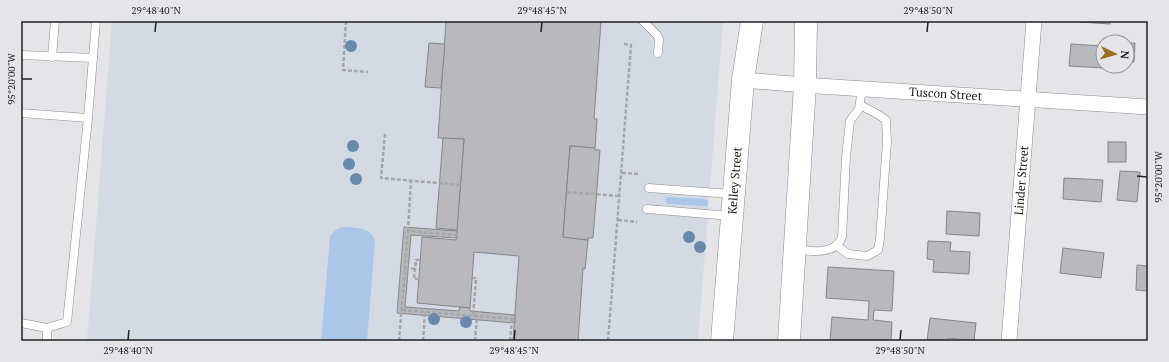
<svg xmlns="http://www.w3.org/2000/svg" width="1169" height="362" viewBox="0 0 1169 362" font-family="'PT Serif',serif">
<rect width="100%" height="100%" fill="#e3e5e8"/>
<path fill="#d3dae3" d="M112,21h611l-25,320h-611z"/>
<g fill="#abc6e8">
<path d="M669,197l36,2 2,1 1,3 -1,3h-3l-36,-2 -2,-2 -1,-2 1,-2z"/>
<path d="M346,227c11,1 25,0 29,14l-8,100h-46l9,-104c4,-6 8,-10 16,-10z"/>
</g>
<g fill="#b7b9bc" stroke="#838587">
<path d="M446,21h155l-7,98h3l-2,29 -25,-2 -7,91 25,3 -3,29 -2,-1 -5,73h-65l6,-85 -45,-4 -4,56 -53,-5 5,-66 34,3 8,-101 -26,-1z"/>
<path d="M1080,21h30v3l-30,-2z"/>
<path d="M429,43l16,1 -4,44 -16,-1z"/>
<path d="M1127,43h8l-1,19 -7,-1z"/>
<path d="M1071,44l32,2v20h1v2l-35,-2z"/>
<path d="M443,138l21,1 -7,91 -21,-2z"/>
<rect x="1108" y="142" width="18" height="20"/>
<path d="M570,146l25,2v2h5l-7,88h-5v2l-25,-3z"/>
<path d="M1120,171l20,1 -3,30 -20,-2z"/>
<path d="M1064,178l39,2 -2,22 -38,-3z"/>
<path d="M947,211l33,2 -1,23 -33,-2z"/>
<path d="M404,227l53,4v7l-46,-3 -6,72 54,4 1,-4 10,1v3l45,4v8l-118,-10z"/>
<path d="M928,241l23,1 -1,9 20,1 -1,22 -36,-2 1,-12 -7,-1z"/>
<path d="M1063,248l41,5 -3,25 -41,-5z"/>
<path d="M1137,265l11,1v25l-12,-1z"/>
<path d="M828,267l66,4 -2,40 -18,-1 -1,10 19,2 -1,19h-61l2,-24 36,3 1,-19 -43,-3z"/>
<path d="M930,318l46,5 -2,18 -26,-3v3h-21z"/>
</g>
<g fill="none" stroke-linecap="round" stroke-linejoin="round">
<defs>
<g id="lane">
<path d="M643,21l14,14 2,4 -1,14"/>
<path d="M21,55l72,3"/>
<path d="M52,57l3,-36"/>
<path d="M21,113l67,5"/>
<path d="M649,188l83,6"/>
<path d="M647,209l84,7"/>
<path d="M836,245l12,9 19,2 11,-6 2,-11 7,-97 -1,-22 -7,-5 -19,-10"/>
<path d="M796,249c12,2 30,5 41,-4 2,-2 4,-5 5,-8l4,-80 4,-36 9,-12 3,-21"/>
<path d="M21,323l26,5"/>
<path d="M47,341v-13l20,-6 21,-204 8,-97"/>
</g>
<g id="street">
<path id="s1" d="M743,80l75,6 330,21"/>
<path id="s2" d="M1009,341l25,-320"/>
</g>
<g id="secondary">
<path id="s3" d="M722,341l21,-261 9,-59"/>
<path d="M789,341l16,-256 1,-64"/>
</g>
</defs>
<use href="#lane" stroke="#898b8e" stroke-width="9"/>
<use href="#street" stroke="#898b8e" stroke-width="16"/>
<use href="#secondary" stroke="#898b8e" stroke-width="23"/>
<g stroke="#a5a6a9" stroke-width="2.5" stroke-dasharray="4 2" stroke-linecap="butt">
<path d="M346,21l-3,49 25,2"/>
<path d="M385,134l-4,44 80,7"/>
<path d="M622,173l18,1"/>
<path d="M567,192l53,4"/>
<path d="M618,220l19,2"/>
<path d="M408,231l3,-50"/>
<path d="M405,268l10,1"/>
<path d="M472,278h4l-3,38"/>
<path d="M419,279h-5l2,-19h5"/>
<path d="M402,310l113,9"/>
<path d="M399,341l9,-110 49,4"/>
<path d="M423,341l2,-29"/>
<path d="M475,341l2,-25"/>
<path d="M510,341l2,-22"/>
<path d="M608,341l23,-296 -7,-1"/>
</g>
<use href="#lane" stroke="#fff" stroke-width="8"/>
<use href="#street" stroke="#fff" stroke-width="15"/>
<use href="#secondary" stroke="#fff" stroke-width="22"/>
</g>
<g fill="#6689ac">
<circle cx="351" cy="46" r="6"/>
<circle cx="353" cy="146" r="6"/>
<circle cx="349" cy="164" r="6"/>
<circle cx="356" cy="179" r="6"/>
<circle cx="689" cy="237" r="6"/>
<circle cx="700" cy="247" r="6"/>
<circle cx="434" cy="319" r="6"/>
<circle cx="466" cy="322" r="6"/>
</g>
<path fill="none" stroke="#202022" stroke-width="1.5" d="M155,32l1,-10M541,32l1,-10M927,32l1,-10M22,79h10M1137,176l10,1M128,340l1,-10M514,340l1,-10M900,340l1,-10"/>
<g text-anchor="middle" stroke-width="4" stroke-linejoin="round" paint-order="stroke">
<g font-size="12" fill="#202022" stroke="#e3e5e8">
<text dy="4" stroke="none"><textPath href="#s1" startOffset="203">Tuscon Street</textPath></text>
<text dy="4" stroke="none"><textPath href="#s3" startOffset="161">Kelley Street</textPath></text>
<text dy="4" stroke="none"><textPath href="#s2" startOffset="161">Linder Street</textPath></text>
</g>
</g>
<rect width="1169" height="362" fill="none" stroke="#e3e5e8" stroke-width="44"/>
<g transform="translate(1115 54) rotate(95)"><circle r="19" fill="#e3e5e8" stroke="#959699"/>
<path d="M0-3L7 15L0 10L-7 15Z" fill="#9e6e21"/>
<text y="-6" font-size="11" font-weight="bold" text-anchor="middle" fill="#202022">N</text>
</g>
<rect x="22" y="22" width="1125" height="318" fill="none" stroke="#202022" stroke-width="1.5"/>
<g font-size="10" text-anchor="middle" fill="#202022">
<text x="156" y="14">29°48'40"N</text>
<text x="542" y="14">29°48'45"N</text>
<text x="928" y="14">29°48'50"N</text>
<text transform="translate(11 79) rotate(-90)" y="4">95°20'00"W</text>
<text transform="translate(1158 177) rotate(-90)" y="4">95°20'00"W</text>
<text x="128" y="354">29°48'40"N</text>
<text x="514" y="354">29°48'45"N</text>
<text x="900" y="354">29°48'50"N</text>
</g>
</svg>
